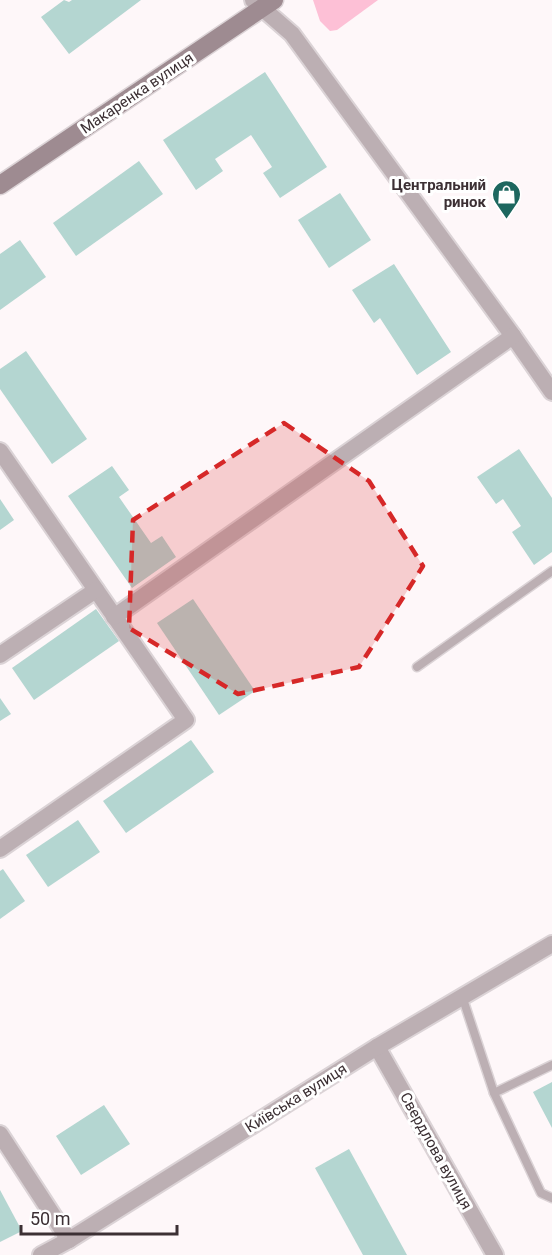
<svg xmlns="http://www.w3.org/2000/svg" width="552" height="1255" viewBox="0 0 552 1255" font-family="Roboto,sans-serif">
<rect width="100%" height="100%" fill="#fef7f9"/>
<path fill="#fdc0d6" d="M313,0h65l-41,30 -7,1 -10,-10z"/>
<g fill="#b4d6d1">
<path d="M64,0l5,2 3,-2h69l-72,54 -28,-37z"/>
<path d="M265,72l62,95 -47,31 -17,-25 9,-6 -21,-32 -36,24 8,12 -27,19 -33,-50z"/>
<path d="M139,161l24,33 -87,62 -23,-33z"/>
<path d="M340,193l31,47 -42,28 -31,-48z"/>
<path d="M20,240l26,37 -46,33v-56z"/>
<path d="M394,264l57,88 -34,23 -37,-57 -6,5 -22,-33z"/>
<path d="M26,351l61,88 -35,25 -52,-75v-20z"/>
<path d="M519,449l33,49v54l-18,13 -22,-33 9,-6 -18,-27 -7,5 -19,-27z"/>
<path d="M112,466l17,24 -10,7 32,46 11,-7 14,21 -44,31 -64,-92z"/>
<path d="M0,499l14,21 -14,10z"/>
<path d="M193,599l62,92 -36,24 -62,-92z"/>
<path d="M96,609l23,32 -85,59 -22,-32z"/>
<path d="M0,698l11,16 -11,7z"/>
<path d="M191,740l23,32 -88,61 -23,-32z"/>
<path d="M78,820l22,32 -52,35 -22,-32z"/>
<path d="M3,869l22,32 -25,18v-48z"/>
<path d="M552,1082v46l-19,-36z"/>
<path d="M104,1105l26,39 -49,31 -25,-39z"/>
<path d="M349,1149l58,106h-44l-48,-87z"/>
<path d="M0,1190l22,41 -22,11z"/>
</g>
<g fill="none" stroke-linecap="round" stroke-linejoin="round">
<defs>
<g id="lane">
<path d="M417,667l135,-96"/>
<path d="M462,996l32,97"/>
<path d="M552,1065l-58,28 47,100 11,5"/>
</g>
<g id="street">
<path d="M253,0l39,34 221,302 39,56"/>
<path d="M0,451l186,269 -186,129"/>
<path d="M114,617l399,-281"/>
<path d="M0,655l96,-65"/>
<path d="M377,1047l118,208"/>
<path d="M0,1134l69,106"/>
<path d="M41,1255l28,-15 308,-193 175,-103"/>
</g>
<path id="secondary" d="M0,185l274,-185"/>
</defs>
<use href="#lane" stroke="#dbd3d6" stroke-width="11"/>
<use href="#street" stroke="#dbd3d6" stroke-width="20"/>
<use href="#secondary" stroke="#dbd3d6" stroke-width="21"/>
<use href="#lane" stroke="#bcafb3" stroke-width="8"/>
<use href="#street" stroke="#bcafb3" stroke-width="16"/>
<use href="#secondary" stroke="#9e8b91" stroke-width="18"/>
</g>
<path fill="#d62828" fill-opacity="0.2" stroke="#d62828" stroke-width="4.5" stroke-dasharray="12 8" stroke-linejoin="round" d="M284,423l85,58 54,85 -64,101 -121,27 -109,-66 4,-108z"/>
<defs>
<symbol id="shop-pin" viewBox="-11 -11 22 30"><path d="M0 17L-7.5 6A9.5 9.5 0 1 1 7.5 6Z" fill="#1d675f" stroke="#fff"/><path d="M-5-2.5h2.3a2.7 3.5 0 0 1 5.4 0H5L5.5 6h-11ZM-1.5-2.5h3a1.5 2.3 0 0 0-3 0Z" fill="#fff"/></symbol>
</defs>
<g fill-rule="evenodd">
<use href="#shop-pin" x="490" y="178" width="33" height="45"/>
</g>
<g text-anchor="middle" stroke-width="6" stroke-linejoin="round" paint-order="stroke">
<g font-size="15" fill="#3c3034" stroke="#fff">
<text transform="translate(137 93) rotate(-34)" y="5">Макаренка вулиця</text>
<text transform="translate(296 1098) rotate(-32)" y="5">Київська вулиця</text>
<text transform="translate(436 1151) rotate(61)" y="5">Свердлова вулиця</text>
</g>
<g font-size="15" font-weight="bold" fill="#3c3034" stroke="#fff" text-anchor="end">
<text x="486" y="190">Центральний<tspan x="486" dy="17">ринок</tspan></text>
</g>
</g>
<path d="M21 1225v9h156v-9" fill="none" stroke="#3c3034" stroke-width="3"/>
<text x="30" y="1225" font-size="18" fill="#3c3034" stroke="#ffffff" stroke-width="4.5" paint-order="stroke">50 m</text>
</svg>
